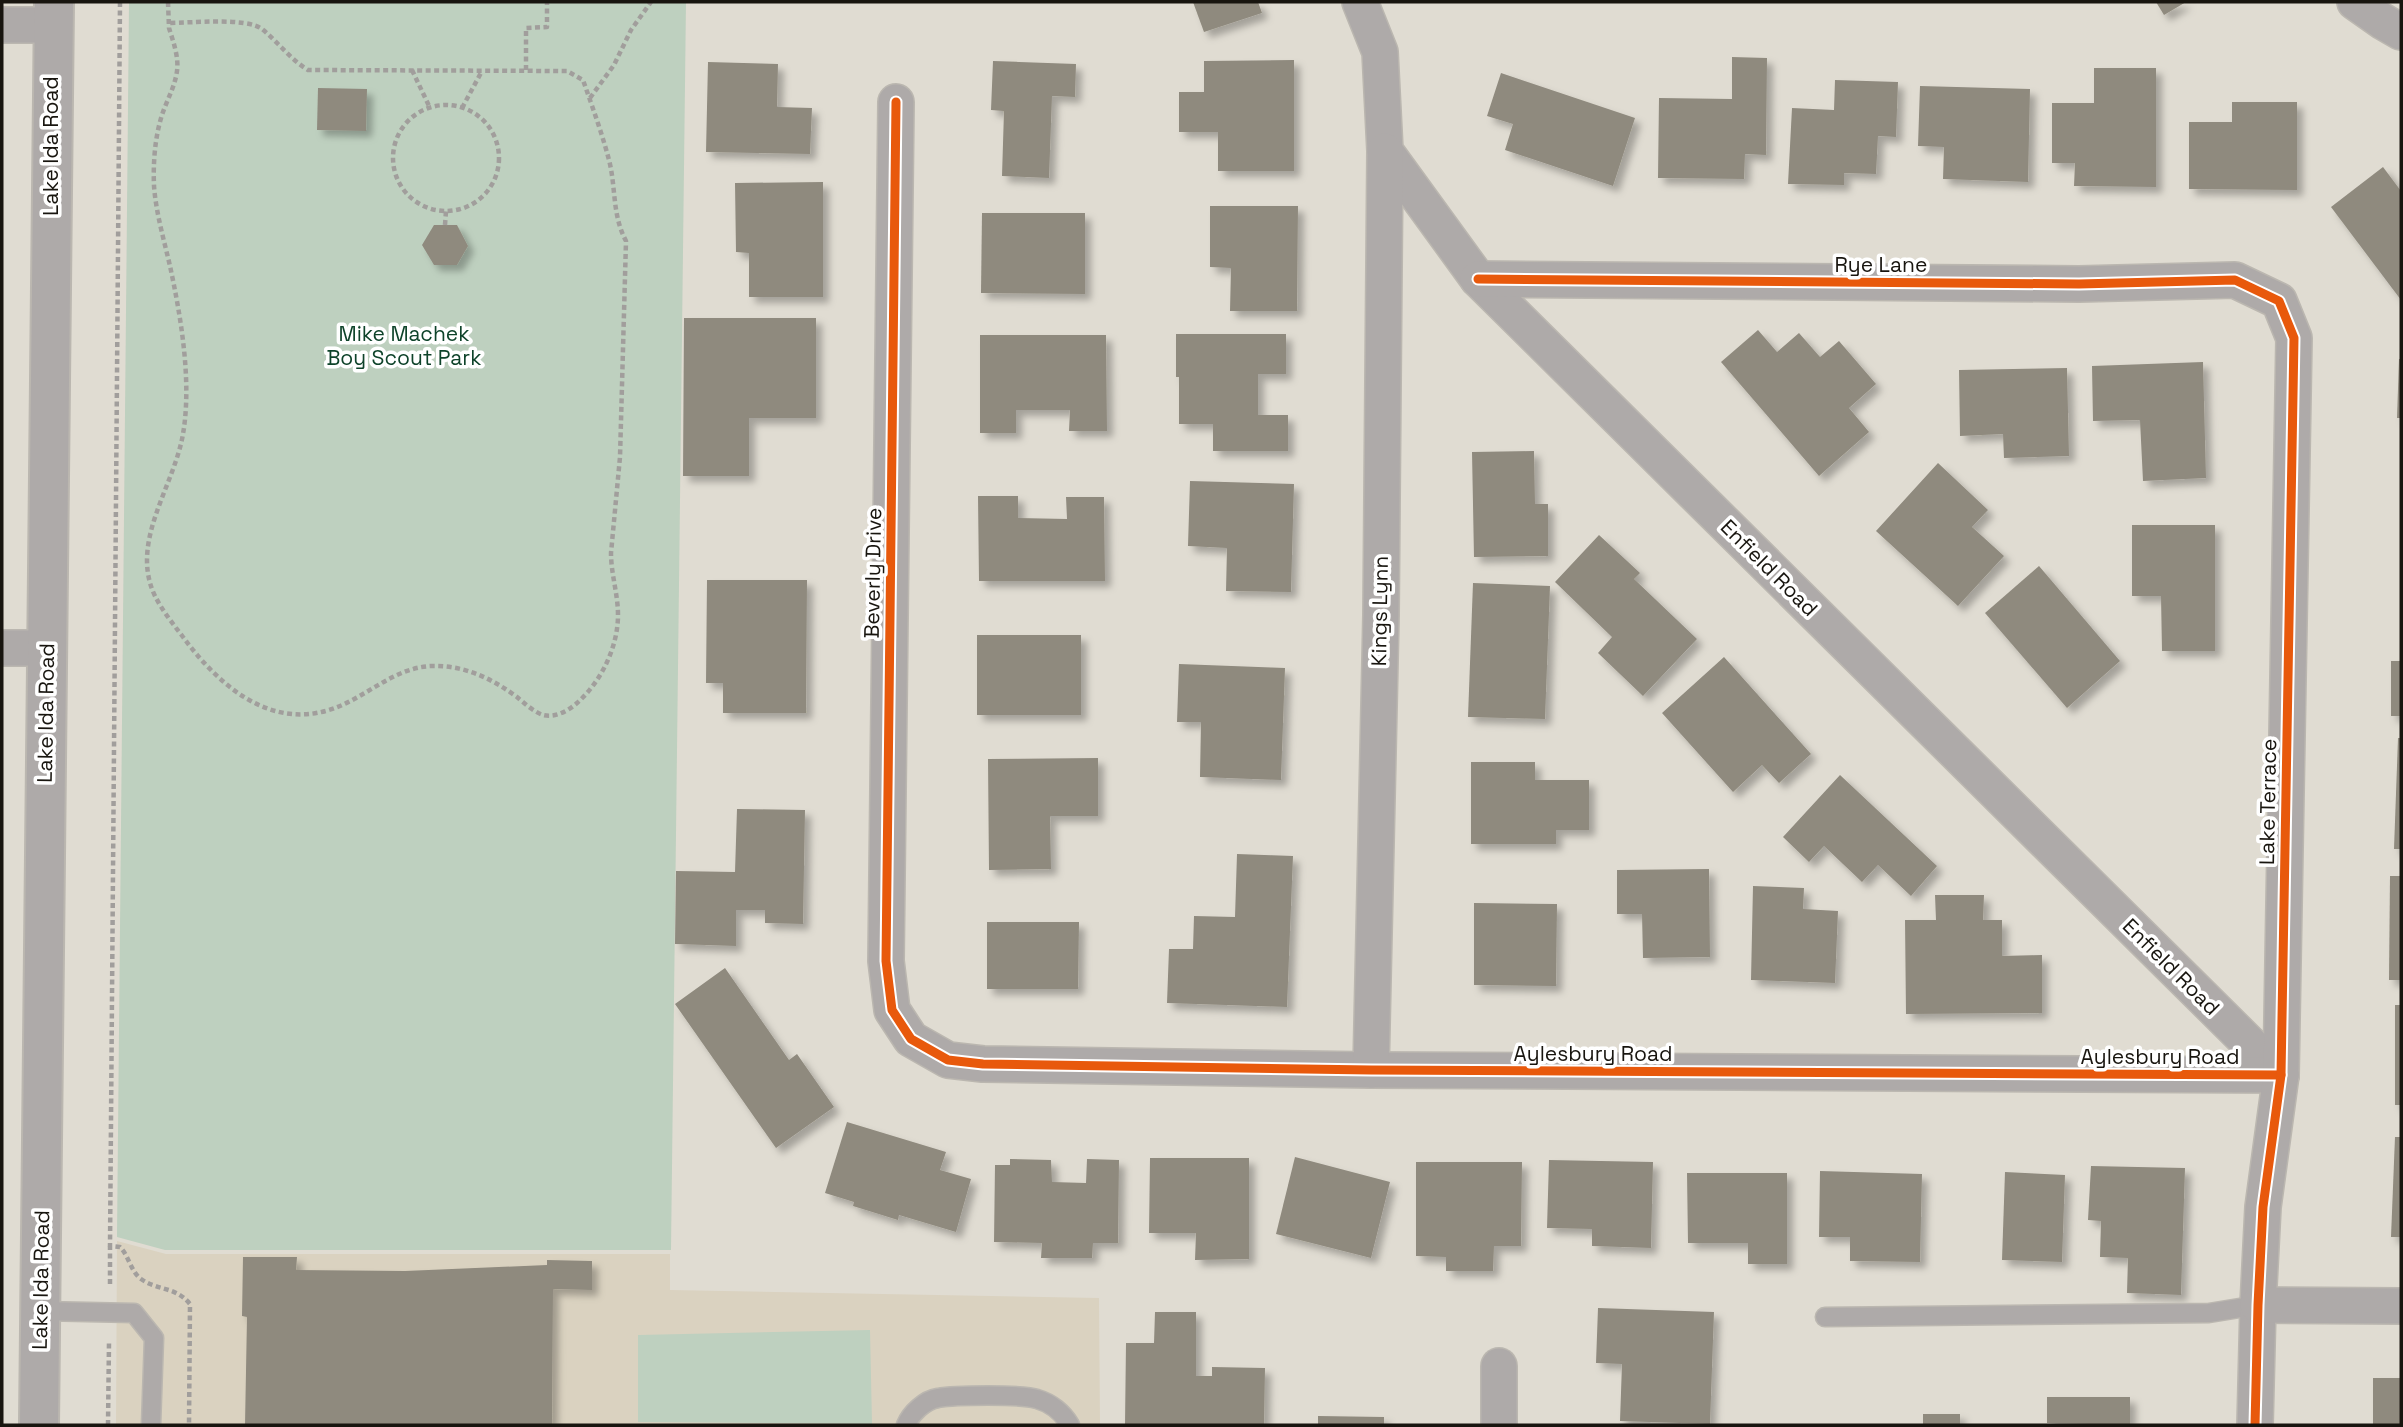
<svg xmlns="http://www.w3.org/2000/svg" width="2403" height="1427" viewBox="0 0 2403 1427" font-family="'Space Grotesk',sans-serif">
<defs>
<filter id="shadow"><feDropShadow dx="6" dy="6" stdDeviation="3.5" flood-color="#0004"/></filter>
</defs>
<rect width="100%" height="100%" fill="#e0dcd2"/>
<path fill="#dad2c0" d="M117,1241l49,13h504v36l429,8 1,127h-984z"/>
<g fill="#bed0bf">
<path d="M129,2h557l-15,1248h-506l-48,-13z"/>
<path d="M870,1330l2,94 -234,-2v-87z"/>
</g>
<g fill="#8f8a7e" filter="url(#shadow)">
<path d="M1193,2h65l4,11 -58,19z"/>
<path d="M2156,2h30l-22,13z"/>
<path d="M1732,57l35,1 -1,97 -21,-1 -1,25 -86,-1 1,-80 73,1z"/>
<path d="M1294,60v111h-76v-39h-39v-40h25v-31z"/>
<path d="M993,61l83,3 -1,33 -23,-1 -3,82 -47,-2 2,-65 -13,-1z"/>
<path d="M708,62l70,2 -1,43 35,1 -2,46 -104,-2z"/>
<path d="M2094,68h62v119l-82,-1 1,-23h-23v-60h42z"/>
<path d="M1501,73l134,45 -22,68 -108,-36 8,-26 -26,-8z"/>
<path d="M1835,80l63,2 -2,55 -18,-1 -2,38 -32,-1v12l-56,-1 4,-76 42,2z"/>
<path d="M1920,86l110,3 -2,93 -85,-3 1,-32 -26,-1z"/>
<path d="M318,88l49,1 -1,42 -49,-1z"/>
<path d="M2232,102h65v88l-108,-1v-67h43z"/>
<path d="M2383,167l18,24v109l-70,-93z"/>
<path d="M823,182v115h-74v-44l-13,-1 -1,-69z"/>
<path d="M1210,206h88l-1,105h-67l1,-43 -21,-1z"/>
<path d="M982,213h103v81l-104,-1z"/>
<path d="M434,225h23l11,21 -11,19h-23l-12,-20z"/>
<path d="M684,318h132v100h-67v58h-66z"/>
<path d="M1758,330l19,22 22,-19 21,24 19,-16 37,43 -27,24 20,24 -50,44 -98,-114z"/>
<path d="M1176,334h110v40h-28v41h30v36h-75v-27h-34v-47h-3z"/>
<path d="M980,335h126l1,96h-38l1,-21h-54v23h-36z"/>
<path d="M2399,359h2v59h-4z"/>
<path d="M2203,362l3,116 -63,3 -3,-61 -47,1 -1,-55z"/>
<path d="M2067,368l2,88 -65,2 -1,-24 -43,2 -1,-66z"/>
<path d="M1534,451l1,53h13v52l-74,1 -2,-105z"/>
<path d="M1938,463l50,47 -16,17 32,29 -46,50 -82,-75z"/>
<path d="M1190,481l104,3 -3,108 -65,-1 1,-43 -39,-2z"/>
<path d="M978,496h40v22l49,1 -1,-22h38l1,84h-126z"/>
<path d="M2132,525h83v126h-53l-1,-55h-29z"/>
<path d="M1599,535l41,38 -6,6 63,60 -54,57 -45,-43 14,-16 -57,-55z"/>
<path d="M2039,566l81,95 -53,47 -82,-95z"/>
<path d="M707,580h100l-1,133h-83v-30h-17z"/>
<path d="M1473,583l77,3 -5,133 -77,-2z"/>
<rect x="977" y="635" width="104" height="80"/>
<path d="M1724,657l87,97 -32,29 -17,-18 -29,27 -71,-79z"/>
<rect x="2391" y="661" width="10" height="55"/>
<path d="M1179,664l106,4 -4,112 -81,-3 1,-55h-24z"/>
<path d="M2398,738h3v111h-7z"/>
<path d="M1098,758v58h-48l1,53 -62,1 -1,-111z"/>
<path d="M1471,762h64v18h54v50h-33v14h-85z"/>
<path d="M1840,775l97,91 -26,30 -33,-31 -16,17 -38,-36 -15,16 -26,-25z"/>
<path d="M737,809l68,1 -2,114 -38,-1v-13h-29v36l-61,-2 1,-73 59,1z"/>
<path d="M1237,854l56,2 -6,151 -120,-4 2,-54h24l1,-33 41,1z"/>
<path d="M1709,869l1,88 -67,1 -1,-44h-25v-44z"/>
<path d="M2390,876h11v104h-12z"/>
<path d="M1753,886l51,2 -1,21 35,2 -3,72 -84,-3z"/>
<path d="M1935,895h49l-1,25h19v36l40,-1v58l-136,1 -1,-94h31z"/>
<path d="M1474,903l83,1 -1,82 -82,-1z"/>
<path d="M987,922h92l-1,67h-91z"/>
<path d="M725,968l64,92 8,-6 37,53 -58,41 -101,-144z"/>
<rect x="2395" y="1005" width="6" height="100"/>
<path d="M847,1122l99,30 -6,18 31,9 -15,53 -57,-17 -1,5 -45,-14 1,-4 -29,-9z"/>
<path d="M2395,1137h6v100h-10z"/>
<path d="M1295,1157l95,25 -19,76 -95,-24z"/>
<path d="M1150,1158h99v101l-54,1 1,-27h-47z"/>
<path d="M1010,1159l41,1 1,22 34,1 1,-24 32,1 -1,83h-25l-1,15h-51l1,-15 -48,-1 1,-77h15z"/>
<path d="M1549,1160l104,2 -2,86 -59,-2v-17l-45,-1z"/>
<path d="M1416,1162h106l-1,84h-27l-1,25h-47v-14l-30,-1z"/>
<path d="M2091,1166l94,2 -4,127 -54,-2 1,-35 -28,-1 1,-36 -13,-1z"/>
<path d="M1820,1171l102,3 -2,88 -70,-1v-24h-31z"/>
<path d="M2005,1172l60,3 -3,87 -60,-2z"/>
<path d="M1687,1173h100v91h-39v-21h-60z"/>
<path d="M243,1257h54l-1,13 109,1 142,-6v-5l45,1v29l-39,-1 -1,136h-307l2,-108 -5,-1z"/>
<path d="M1598,1308l116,4 -4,112 -90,-3 2,-57 -26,-1z"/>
<path d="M1155,1312h41v64h16v-9l53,1 -1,57h-139l1,-82h28z"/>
<rect x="2373" y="1378" width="28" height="47"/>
<path d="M2047,1397h83v28l-83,-2z"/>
<rect x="1923" y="1414" width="37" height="11"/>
<path d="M1318,1416l66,1v8h-66z"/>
</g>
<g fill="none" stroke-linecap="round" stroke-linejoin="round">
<defs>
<g id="service">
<path d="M40,1311l94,2 20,25 -3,87"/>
<path d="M1825,1317l384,-4 49,-8"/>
<path d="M906,1425c5,-12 19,-25 32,-27 16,-3 84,-4 99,1 14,4 26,14 33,26"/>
</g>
<g id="minor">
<path d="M1360,2l20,50 5,99 93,128 803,796"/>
<path d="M2355,2l27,19 19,11"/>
<path d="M2,25h50"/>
<path d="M896,102l-10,859 6,49 19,29 37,21 35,4 388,6 910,5"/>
<path d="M1478,279l601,5 156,-4 44,21 15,37 -13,737 -18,132 -5,98 -3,120"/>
<path d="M2,648h45"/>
<path d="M1371,1070l10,-455 4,-464"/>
<path d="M2258,1305l143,1"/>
<path d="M1499,1425v-59"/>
</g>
<path id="tertiary" d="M39,1425l15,-1423"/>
</defs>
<use href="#service" stroke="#bbb7b0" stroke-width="21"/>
<use href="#minor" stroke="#bbb7b0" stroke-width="38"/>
<use href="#tertiary" stroke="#bbb7b0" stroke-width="42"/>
<g stroke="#a19e9c" stroke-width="4.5" stroke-dasharray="5 3.5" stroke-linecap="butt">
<path d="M120,2l-10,1244 10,1c9,9 11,25 21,32 17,12 34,7 49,25l-1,121"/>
<path d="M168,2l1,26c4,13 10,29 8,43 -2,15 -9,27 -14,41 -8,23 -10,50 -9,74 2,27 10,54 16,80 11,51 22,116 13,168 -9,53 -54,108 -28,162 7,14 18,28 28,41 34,46 84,92 146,73 36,-11 63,-42 102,-44 33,-1 60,12 86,31 7,6 17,15 26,18 12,3 25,-4 34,-12 24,-21 41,-56 41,-88 0,-21 -7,-41 -7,-62l9,-96 6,-216c-14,-26 -10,-54 -17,-81 -7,-27 -17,-54 -26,-80l-16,-9 -259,-1c-18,-11 -30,-28 -46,-41 -16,-12 -72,-6 -94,-6"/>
<path d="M412,70l18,38"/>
<path d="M526,70v-42l21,-1v-25"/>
<path d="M590,98l24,-33 17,-35 20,-28"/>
<circle cx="446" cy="158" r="53"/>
<path d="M462,108l20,-37"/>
<path d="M445,225l1,-14"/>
<path d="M110,1284v-38"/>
<path d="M108,1425l1,-83"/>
</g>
<use href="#service" stroke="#aeaaa9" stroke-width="18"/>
<use href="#minor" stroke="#aeaaa9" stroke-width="35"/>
<use href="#tertiary" stroke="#aeaaa9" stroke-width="38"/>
<defs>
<g id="cycleway">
<path d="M896,102l-10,859 6,49 19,29 37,21 35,4 388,6 910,5"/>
<path d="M1478,279l601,5 156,-4 44,21 15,37 -13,737 -18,132 -5,98 -3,120"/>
</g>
</defs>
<use href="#cycleway" stroke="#fff" stroke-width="13"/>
<use href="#cycleway" stroke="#e8590c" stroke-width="9"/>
</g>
<g text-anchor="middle" stroke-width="7" stroke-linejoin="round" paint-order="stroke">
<g font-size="21" fill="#18150f" stroke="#fff">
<text transform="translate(51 146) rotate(-90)" y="7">Lake Ida Road</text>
<text x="1881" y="272">Rye Lane</text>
<text transform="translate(1769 568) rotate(45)" y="7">Enfield Road</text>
<text transform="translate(873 573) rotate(-89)" y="7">Beverly Drive</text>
<text transform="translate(1380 611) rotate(-89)" y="7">Kings Lynn</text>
<text transform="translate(46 713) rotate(-89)" y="7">Lake Ida Road</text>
<text transform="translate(2268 802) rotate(-89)" y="7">Lake Terrace</text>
<text transform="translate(2171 967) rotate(45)" y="7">Enfield Road</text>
<text x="1593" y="1061">Aylesbury Road</text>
<text x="2160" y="1064">Aylesbury Road</text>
<text transform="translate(41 1280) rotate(-89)" y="7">Lake Ida Road</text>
</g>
<g font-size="21" fill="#0e432a" stroke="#fff">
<text x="404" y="341">Mike Machek<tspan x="404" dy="24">Boy Scout Park</tspan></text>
</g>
</g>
<rect width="2403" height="1427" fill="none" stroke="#18150f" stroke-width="7"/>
</svg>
